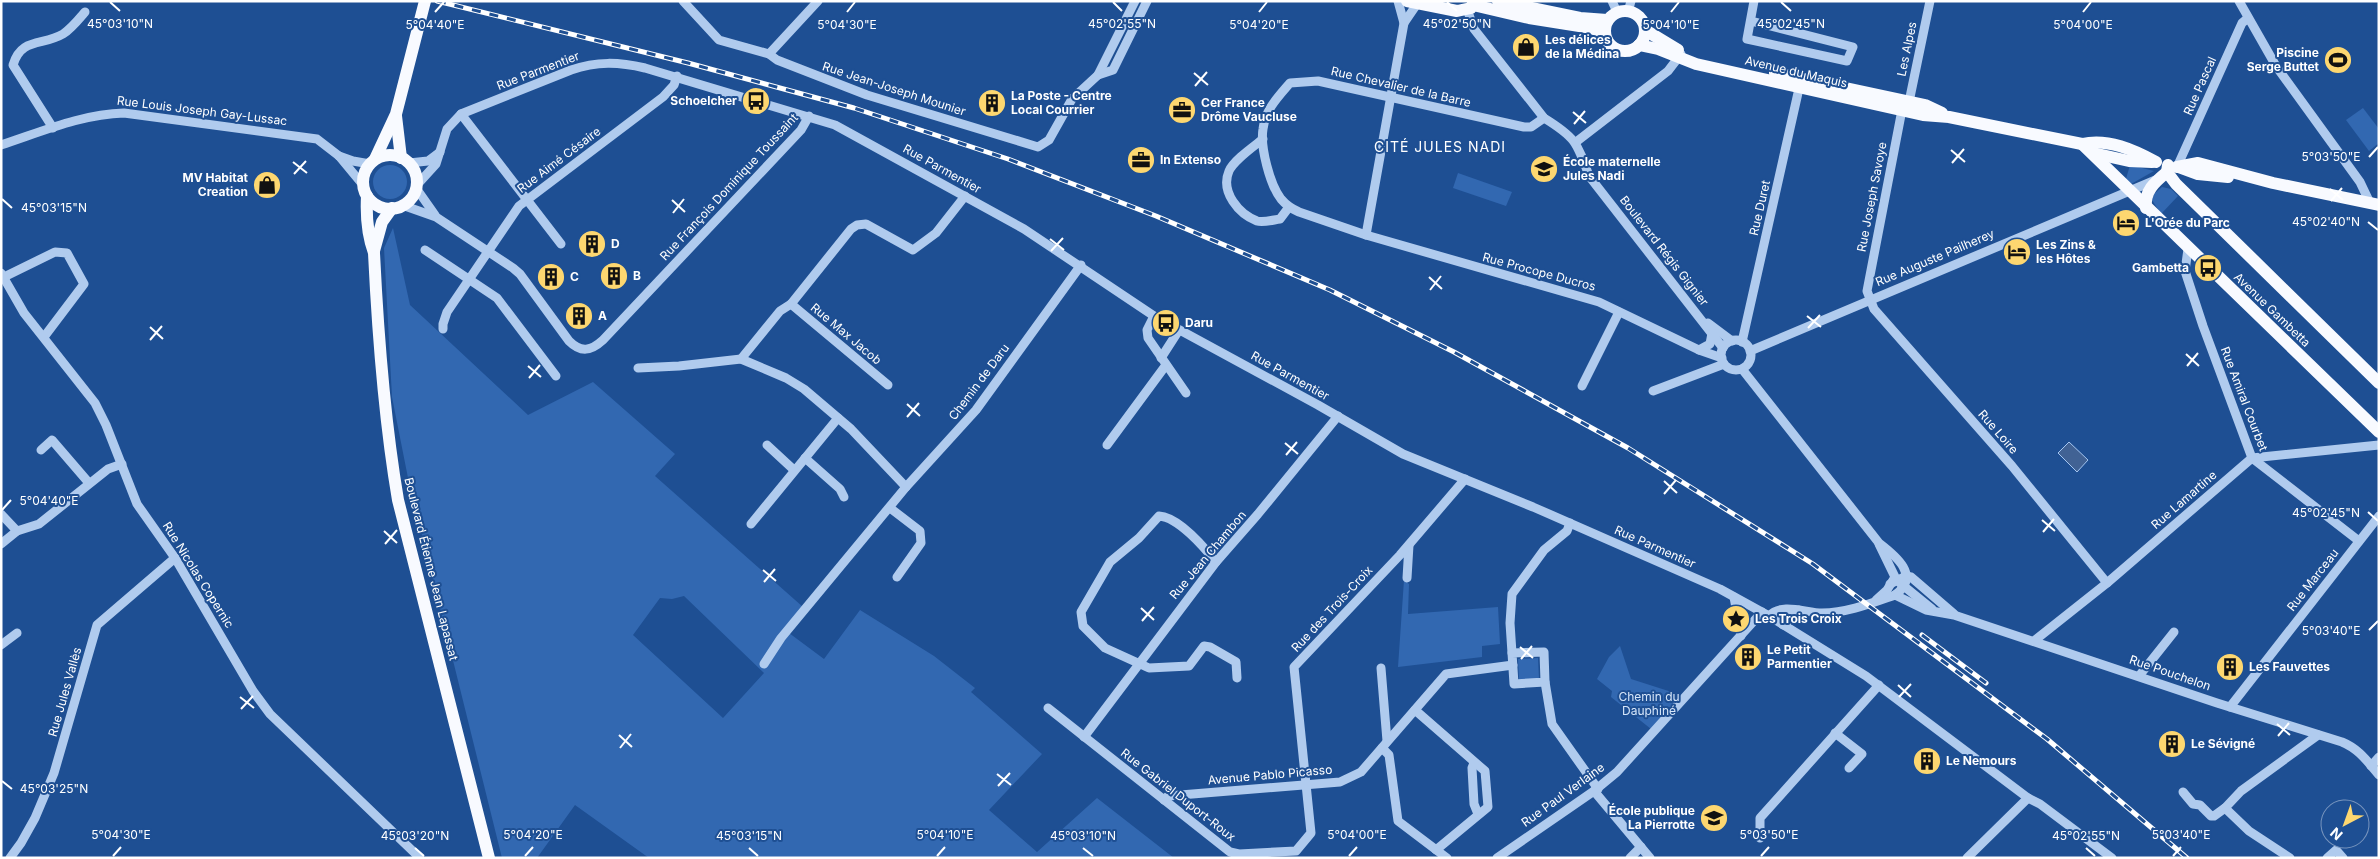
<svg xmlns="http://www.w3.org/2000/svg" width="2380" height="859" viewBox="0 0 2380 859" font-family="Inter,sans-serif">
<rect width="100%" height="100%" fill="#1e4f93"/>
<g fill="#3268b1" fill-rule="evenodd">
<path d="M2363,108l16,21v14l-10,8 -23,-31z"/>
<path d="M2130,165l24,6 -23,13 -5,-5z"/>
<circle cx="390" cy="182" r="17"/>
<path d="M1458,173l54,19 -6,14 -53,-18z"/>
<path d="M2162,187l9,2 7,7 -17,18 -9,-14 2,-6z"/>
<path d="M393,228l17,77 118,110 65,-33 82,72 -20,22 148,131 -18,23 39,29 36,-49 74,46 41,32 -4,4 71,62 -53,56 48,42 60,-54 77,60h-525l-74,-53 -38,53h-35l-93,-375 -17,-86 -8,-149zM684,596l80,77 -41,45 -90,-83 27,-37 12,1z"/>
<path d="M1404,580l5,4 -1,30 90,-7 2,37 -18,2v11l-84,10z"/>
<path d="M1620,646l11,33 50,16 -30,34 -40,-32 1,-6 -15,-12 12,-22z"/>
<path d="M1538,658l1,21 -20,1 -1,-21z"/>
</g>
<path fill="#416294" stroke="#a4c5f0" d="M2069,442l19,18 -11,12 -19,-19z"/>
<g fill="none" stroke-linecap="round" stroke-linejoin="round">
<g stroke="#b0cbee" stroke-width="9">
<path d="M683,1l36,39 50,14 49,-53"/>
<path d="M1612,1l5,11"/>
<path d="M1930,1l-21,101 -8,13 -34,176 7,18 138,157 95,117"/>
<path d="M2239,1l37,65 84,116 10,21"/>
<path d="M1467,9l7,20 70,89c31,19 33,24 45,58l134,172"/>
<path d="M1628,12l3,-11"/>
<path d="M1751,21l102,26 -6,14 -100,-22 7,-38"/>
<path d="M1404,23l13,-19"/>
<path d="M769,54l8,6 90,35 171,52 11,-7 23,-41 26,-24 37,-74"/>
<path d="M1098,75l15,-5 34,-69"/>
<path d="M461,114l100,130"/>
<path d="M1544,118l-13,9h-7l-206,-46 -28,2c-12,14 -25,27 -27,46 -3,18 7,56 18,70 5,6 11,10 18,13l67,23 233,67 100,48 23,8"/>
<path d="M53,128l-40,-63c8,-28 30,-19 50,-31 8,-5 16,-15 22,-22"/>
<path d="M1263,139c-10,8 -29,21 -34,32 -9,21 10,43 28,50 6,2 16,-1 23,-2l9,-12"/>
<path d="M1576,142l92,-71 13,-17"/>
<path d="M1,145c40,-13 81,-31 123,-32l193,26 22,17 24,29"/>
<path d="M339,156l14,5 17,3"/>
<path d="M409,163l19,-2 12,-9"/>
<path d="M2177,167l65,-144 6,-5"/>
<path d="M416,186l20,-22 11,-35 14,-15 110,-44c26,-9 48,-8 74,-2l190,57 189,104 130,87 164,89 85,49 130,53 187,82 49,27 97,60 162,122 12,6 72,54"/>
<path d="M416,188l19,27"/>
<path d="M402,205l34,12 77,51 7,6 49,67c12,12 22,10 34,-1l198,-210 8,-14"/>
<path d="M1366,235l38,-212 -6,-22"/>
<path d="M2188,249l-3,22 18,55 49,132 107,83"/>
<path d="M425,250l72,48 59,78"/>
<path d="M1,273l23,40 71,90 11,22 31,79 38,54 78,133 17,23 150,144"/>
<path d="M4,277l51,-25 12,1 17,31 -40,53"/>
<path d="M791,304l97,81"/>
<path d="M1154,316l-7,14 1,8 38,55"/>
<path d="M1708,323l24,18"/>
<path d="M443,329v-5l4,-12 72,-106 144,-109 11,-12 3,-9"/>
<circle cx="1736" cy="355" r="15"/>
<path d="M1742,342l58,-258"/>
<path d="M1699,350l11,-6 2,-11"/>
<path d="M1750,351l408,-172"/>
<path d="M1161,358l18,-28"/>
<path d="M741,359l39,-48 11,-7 60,-75 6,-4 9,-1 47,26 23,-17 29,-37"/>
<path d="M638,368l41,-2 62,-7 45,19 18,11 47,40 55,58"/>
<path d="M1742,369l137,174c17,13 42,33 16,52"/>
<path d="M1582,386l37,-74"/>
<path d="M1653,391l71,-27"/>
<path d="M767,445l27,25"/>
<path d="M1107,445l59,-80"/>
<path d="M41,450l11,-10 37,43"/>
<path d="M805,458l35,31 4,8"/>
<path d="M890,508l30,23 1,12 -24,34"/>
<path d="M1,514l16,17"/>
<path d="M751,524l87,-106"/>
<path d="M1,544l16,-13 22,-7 69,-55 14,-5"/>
<path d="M1216,562c-12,-15 -38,-45 -57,-46l-20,22 -29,24 -29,50 2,14 22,22 44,20 40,-2 15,-20 6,1 26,15 1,16"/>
<path d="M1407,578l2,-33"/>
<path d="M1900,583l32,26"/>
<path d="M1890,584l16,-8 5,1 43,37"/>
<path d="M1734,597l7,39"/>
<path d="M1876,600l11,-10 8,-13 -16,-33"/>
<path d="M1769,616c13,-14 37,-3 53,-3 25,0 50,-10 73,-18l31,15 28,5 263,88 125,39c17,7 25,19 37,33"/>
<path d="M1783,625l16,-15"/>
<path d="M2034,641l73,-58 145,-125 127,-13"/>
<path d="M1,645l16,-12"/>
<path d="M1544,652l1,30 -31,2 -2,-31z"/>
<path d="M1512,653l-2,-30 2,-29 32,-44 23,-19 3,-8"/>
<path d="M764,664l17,-26 125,-151 70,-77 105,-145"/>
<path d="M1381,668l6,73"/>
<path d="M2139,676l35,-44"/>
<path d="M1545,682l7,42 46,65"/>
<path d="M2230,707l149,-191"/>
<path d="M1048,708l182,144 9,2 57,-3 15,-18 -17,-166 106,-112 65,-76"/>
<path d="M1415,710l70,61 3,36 -52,43"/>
<path d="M1835,733l27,21 -13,14"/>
<path d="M1084,737l132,-175 42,-48 80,-98"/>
<path d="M1382,748l7,7 9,66 49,37"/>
<path d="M1474,763l-2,5 2,36 4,10"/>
<path d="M2371,766l8,-9"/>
<path d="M1594,791l56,67"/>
<path d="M2183,792l10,12 7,1 11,11h3l11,-8"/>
<path d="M1164,800l4,-4 172,-14 21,-10 85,-98 67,-9"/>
<path d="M1760,838v-20l119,-133"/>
<path d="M10,858l11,-15 14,-25 19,-45 43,-148 78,-67"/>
<path d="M1497,858l97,-67 23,-19 145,-160"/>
<path d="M1630,858l11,-11"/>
<path d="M1967,858l61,-60"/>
<path d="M2290,858l-41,-27 -24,-23 16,-17 77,-56"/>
<path d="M2327,858l9,-8 7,8"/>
</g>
<g stroke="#f8faff" stroke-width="12">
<path d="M1407,1l50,10 14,-3 3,-7"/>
<path d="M1498,1l82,17 27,2"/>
<path d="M1473,5l56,13 63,10 13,6"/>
<circle cx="1625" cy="31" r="20"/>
<path d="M1645,30l33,20"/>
<path d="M1639,45l19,4 38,15 227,51 26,2 133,27c26,-6 52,6 74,18"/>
<path d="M1775,73l150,32 17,8"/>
<path d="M396,116l5,42"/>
<path d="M2082,144l297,288"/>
<path d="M2093,153l36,8 23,1"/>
<circle cx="390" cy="182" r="27"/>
<path d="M375,159l21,-45 29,-113"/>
<path d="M2168,165l-1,7 9,12 203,199"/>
<path d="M2177,167l21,-4 75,20 106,22"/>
<path d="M2179,167l19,7 30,3"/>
<path d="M367,196c-1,19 0,38 7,57 4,83 10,165 24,247l91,358"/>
<path d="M2146,208c-2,-17 9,-26 21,-36"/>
<path d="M374,251l8,-29 10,-14"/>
</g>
<defs>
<g id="rail">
<path d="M437,1l251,62 166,45 154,51 148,57 174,74 124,62 174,96 185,116 234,175 140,119"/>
<path d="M1922,635l64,48"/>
</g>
</defs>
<use href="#rail" stroke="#fff" stroke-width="5"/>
<use href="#rail" stroke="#1e4f93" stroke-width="3" stroke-dasharray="9" stroke-linecap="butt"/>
</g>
<path fill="none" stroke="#fff" stroke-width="2" d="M110,2l10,9M1113,2l9,9M1447,2l10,9M1781,2l10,9M435,12l9,-10M847,12l8,-10M1259,12l8,-10M1671,12l8,-10M2083,12l8,-10M1194,73l14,12M1195,86l12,-14M1573,112l13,11M1574,124l11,-13M1951,150l14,12M2369,157l9,-10M293,162l14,11M1952,163l12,-14M294,174l12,-13M2330,189l13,11M2,199l10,9M672,200l13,12M2331,201l11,-13M673,213l11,-14M2368,222l10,8M1050,239l14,11M1051,251l12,-13M1429,277l13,12M1430,290l11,-14M1807,316l14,11M150,327l13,12M1808,328l12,-13M150,340l12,-14M2186,354l13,12M528,366l13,11M2187,366l11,-13M529,378l11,-13M907,404l13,12M907,417l12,-14M1285,443l13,11M1286,455l11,-13M1664,481l13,12M1664,494l12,-14M2,510l9,-10M2368,512l10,9M2042,520l13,11M384,531l13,12M2043,532l11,-13M385,544l12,-14M763,570l13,11M764,582l11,-13M1141,608l13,12M1142,621l12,-14M2369,630l9,-9M1520,647l13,11M1521,659l11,-13M1898,685l13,12M240,697l14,11M1899,697l12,-13M241,709l12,-13M2277,724l13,11M619,735l13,12M2278,736l11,-13M620,748l11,-14M997,774l14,11M2,781l10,8M998,786l12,-13M415,848l9,8M749,848l9,8M1083,848l10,8M2086,848l9,8M113,856l8,-9M525,856l8,-9M937,856l8,-9M1349,856l8,-9M1761,856l8,-9M2173,856l8,-9"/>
<defs>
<symbol id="shop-disc" viewBox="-11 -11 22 22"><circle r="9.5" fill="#fdd770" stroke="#1e4f93"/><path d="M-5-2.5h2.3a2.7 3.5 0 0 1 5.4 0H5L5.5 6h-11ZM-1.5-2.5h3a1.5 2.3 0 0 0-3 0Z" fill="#111"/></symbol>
<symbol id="stadium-disc" viewBox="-11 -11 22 22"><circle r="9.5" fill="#fdd770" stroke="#1e4f93"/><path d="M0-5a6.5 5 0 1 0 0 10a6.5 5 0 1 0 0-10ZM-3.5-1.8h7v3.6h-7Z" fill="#111"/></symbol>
<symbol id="bus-disc" viewBox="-11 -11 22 22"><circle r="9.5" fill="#fdd770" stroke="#1e4f93"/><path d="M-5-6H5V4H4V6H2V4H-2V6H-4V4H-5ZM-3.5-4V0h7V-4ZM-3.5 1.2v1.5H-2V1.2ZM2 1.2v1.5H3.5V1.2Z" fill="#111"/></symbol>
<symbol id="building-disc" viewBox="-11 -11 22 22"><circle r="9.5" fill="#fdd770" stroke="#1e4f93"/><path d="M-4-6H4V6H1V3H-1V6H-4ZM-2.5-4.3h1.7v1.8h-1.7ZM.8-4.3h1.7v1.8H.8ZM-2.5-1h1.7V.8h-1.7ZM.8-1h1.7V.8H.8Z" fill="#111"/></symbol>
<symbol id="office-disc" viewBox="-11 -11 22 22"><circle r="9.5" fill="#fdd770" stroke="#1e4f93"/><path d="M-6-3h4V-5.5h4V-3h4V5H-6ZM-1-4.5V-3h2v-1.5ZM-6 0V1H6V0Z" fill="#111"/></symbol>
<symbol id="school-disc" viewBox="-11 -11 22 22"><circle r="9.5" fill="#fdd770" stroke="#1e4f93"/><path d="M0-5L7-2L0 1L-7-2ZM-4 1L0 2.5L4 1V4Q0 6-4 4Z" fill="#111"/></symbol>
<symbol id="hotel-disc" viewBox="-11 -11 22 22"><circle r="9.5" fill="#fdd770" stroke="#1e4f93"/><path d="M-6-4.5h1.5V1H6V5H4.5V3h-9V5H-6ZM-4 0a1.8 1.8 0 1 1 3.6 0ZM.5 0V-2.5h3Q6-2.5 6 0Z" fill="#111"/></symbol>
<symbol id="sight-disc" viewBox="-11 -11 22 22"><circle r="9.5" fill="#fdd770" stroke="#1e4f93"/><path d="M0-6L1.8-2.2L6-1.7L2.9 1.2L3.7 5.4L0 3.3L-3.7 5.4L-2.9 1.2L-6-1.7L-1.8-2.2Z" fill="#111"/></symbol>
</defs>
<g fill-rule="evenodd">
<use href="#shop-disc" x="1510" y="31" width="32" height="32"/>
<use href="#stadium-disc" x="2322" y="44" width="32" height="32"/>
<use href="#bus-disc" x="740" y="85" width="32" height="32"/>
<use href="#building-disc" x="976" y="87" width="32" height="32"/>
<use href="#office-disc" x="1166" y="94" width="32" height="32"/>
<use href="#office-disc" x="1125" y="144" width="32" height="32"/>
<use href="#school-disc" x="1528" y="153" width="32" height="32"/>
<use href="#shop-disc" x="251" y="169" width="32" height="32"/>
<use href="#hotel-disc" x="2110" y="207" width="32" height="32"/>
<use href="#building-disc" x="576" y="228" width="32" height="32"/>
<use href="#hotel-disc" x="2001" y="236" width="32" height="32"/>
<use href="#bus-disc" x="2192" y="252" width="32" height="32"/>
<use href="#building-disc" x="598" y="260" width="32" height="32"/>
<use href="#building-disc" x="535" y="261" width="32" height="32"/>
<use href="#building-disc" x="563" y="300" width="32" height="32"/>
<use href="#bus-disc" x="1150" y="307" width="32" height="32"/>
<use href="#sight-disc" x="1720" y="603" width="32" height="32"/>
<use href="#building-disc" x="1732" y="641" width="32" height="32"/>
<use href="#building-disc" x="2214" y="651" width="32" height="32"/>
<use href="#building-disc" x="2156" y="728" width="32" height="32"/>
<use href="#building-disc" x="1911" y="745" width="32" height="32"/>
<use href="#school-disc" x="1698" y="802" width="32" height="32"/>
</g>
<g text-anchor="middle" stroke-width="4" stroke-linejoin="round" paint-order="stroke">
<g font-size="12" font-weight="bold" fill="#fff" stroke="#1e4f93" text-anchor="start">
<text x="1545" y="44">Les délices<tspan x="1545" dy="14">de la Médina</tspan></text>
<text x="2319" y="57" text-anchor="end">Piscine<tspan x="2319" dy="14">Serge Buttet</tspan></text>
<text x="1011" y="100">La Poste - Centre<tspan x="1011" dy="14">Local Courrier</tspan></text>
<text x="737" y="105" text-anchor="end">Schoelcher</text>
<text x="1201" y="107">Cer France<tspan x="1201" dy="14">Drôme Vaucluse</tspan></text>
<text x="1160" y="164">In Extenso</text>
<text x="1563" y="166">École maternelle<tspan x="1563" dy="14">Jules Nadi</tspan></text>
<text x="248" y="182" text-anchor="end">MV Habitat<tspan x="248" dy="14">Creation</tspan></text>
<text x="2145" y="227">L'Orée du Parc</text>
<text x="611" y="248">D</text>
<text x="2036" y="249">Les Zins &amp;<tspan x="2036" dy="14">les Hôtes</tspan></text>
<text x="2189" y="272" text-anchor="end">Gambetta</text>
<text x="633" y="280">B</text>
<text x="570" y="281">C</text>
<text x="598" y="320">A</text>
<text x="1185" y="327">Daru</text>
<text x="1755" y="623">Les Trois Croix</text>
<text x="1767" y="654">Le Petit<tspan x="1767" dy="14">Parmentier</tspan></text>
<text x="2249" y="671">Les Fauvettes</text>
<text x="2191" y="748">Le Sévigné</text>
<text x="1946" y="765">Le Nemours</text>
<text x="1695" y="815" text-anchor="end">École publique<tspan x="1695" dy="14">La Pierrotte</tspan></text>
</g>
<g font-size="12" fill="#fff" stroke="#1e4f93">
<text transform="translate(1907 49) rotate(-78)" y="4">Les Alpes</text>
<text transform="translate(538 71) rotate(-21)" y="4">Rue Parmentier</text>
<text transform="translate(1796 72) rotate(13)" y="4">Avenue du Maquis</text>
<text transform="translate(2200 86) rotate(-66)" y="4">Rue Pascal</text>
<text transform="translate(1401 87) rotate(13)" y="4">Rue Chevalier de la Barre</text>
<text transform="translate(894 89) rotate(18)" y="4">Rue Jean-Joseph Mounier</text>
<text transform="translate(202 111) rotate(7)" y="4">Rue Louis Joseph Gay-Lussac</text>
<text transform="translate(559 160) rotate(-37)" y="4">Rue Aimé Césaire</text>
<text transform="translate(942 169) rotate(29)" y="4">Rue Parmentier</text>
<text transform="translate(729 187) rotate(-47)" y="4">Rue François Dominique Toussaint</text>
<text transform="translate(1872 197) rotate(-79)" y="4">Rue Joseph Savoye</text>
<text transform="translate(1760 208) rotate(-77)" y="4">Rue Duret</text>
<text transform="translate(1664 251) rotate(52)" y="4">Boulevard Régis Gignier</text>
<text transform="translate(1935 258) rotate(-23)" y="4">Rue Auguste Pailherey</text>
<text transform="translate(1539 272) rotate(15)" y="4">Rue Procope Ducros</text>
<text transform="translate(2272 310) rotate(44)" y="4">Avenue Gambetta</text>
<text transform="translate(846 334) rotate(40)" y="4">Rue Max Jacob</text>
<text transform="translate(1290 376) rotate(29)" y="4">Rue Parmentier</text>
<text transform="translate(979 382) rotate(-53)" y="4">Chemin de Daru</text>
<text transform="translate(2244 399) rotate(69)" y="4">Rue Amiral Courbet</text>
<text transform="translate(1998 432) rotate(49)" y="4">Rue Loire</text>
<text transform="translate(2184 500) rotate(-41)" y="4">Rue Lamartine</text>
<text transform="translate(1655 547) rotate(24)" y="4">Rue Parmentier</text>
<text transform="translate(1208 555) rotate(-50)" y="4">Rue Jean Chambon</text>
<text transform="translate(431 569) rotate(76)" y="4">Boulevard Étienne Jean Lapassat</text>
<text transform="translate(198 575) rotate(58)" y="4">Rue Nicolas Copernic</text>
<text transform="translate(2313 580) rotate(-52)" y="4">Rue Marceau</text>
<text transform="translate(1332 609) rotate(-47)" y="4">Rue des Trois-Croix</text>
<text transform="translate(2170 673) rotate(19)" y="4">Rue Pouchelon</text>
<text transform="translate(65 692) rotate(-74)" y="4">Rue Jules Vallès</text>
<text transform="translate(1270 775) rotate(-5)" y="4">Avenue Pablo Picasso</text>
<text transform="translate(1178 795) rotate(38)" y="4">Rue Gabriel Duport-Roux</text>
<text transform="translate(1563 795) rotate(-36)" y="4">Rue Paul Verlaine</text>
</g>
<g font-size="12" fill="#d6e6fa" stroke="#1e4f93">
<text x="1649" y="701">Chemin du<tspan x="1649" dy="14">Dauphiné</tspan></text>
</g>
<g font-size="14" letter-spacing="1" fill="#fff" stroke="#1e4f93">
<text x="1440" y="152">CITÉ JULES NADI</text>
</g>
</g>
<g font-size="12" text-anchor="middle" fill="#fff" stroke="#1e4f93" stroke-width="4" stroke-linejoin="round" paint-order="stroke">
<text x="1122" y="28">45°02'55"N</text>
<text x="120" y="28">45°03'10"N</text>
<text x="1457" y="28">45°02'50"N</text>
<text x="1791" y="28">45°02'45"N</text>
<text x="435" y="29">5°04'40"E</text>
<text x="847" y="29">5°04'30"E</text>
<text x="1259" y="29">5°04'20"E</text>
<text x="1671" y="29">5°04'10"E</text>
<text x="2083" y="29">5°04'00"E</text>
<text x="2331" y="161">5°03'50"E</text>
<text x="54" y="212">45°03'15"N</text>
<text x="2326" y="226">45°02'40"N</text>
<text x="49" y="505">5°04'40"E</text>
<text x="2326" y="517">45°02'45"N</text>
<text x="2331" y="635">5°03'40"E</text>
<text x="54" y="793">45°03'25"N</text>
<text x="121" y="839">5°04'30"E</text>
<text x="533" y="839">5°04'20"E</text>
<text x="945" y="839">5°04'10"E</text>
<text x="1357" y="839">5°04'00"E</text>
<text x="1769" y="839">5°03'50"E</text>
<text x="2181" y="839">5°03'40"E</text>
<text x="415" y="840">45°03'20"N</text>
<text x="749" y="840">45°03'15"N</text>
<text x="1083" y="840">45°03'10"N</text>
<text x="2086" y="840">45°02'55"N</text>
</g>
<rect width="2380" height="859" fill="none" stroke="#ffffff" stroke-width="5"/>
<g transform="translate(2345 824) rotate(221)"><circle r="24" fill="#1e4f93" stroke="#7895be"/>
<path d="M0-4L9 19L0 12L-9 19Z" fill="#fdd770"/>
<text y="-8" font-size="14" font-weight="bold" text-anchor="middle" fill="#ffffff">N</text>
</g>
</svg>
